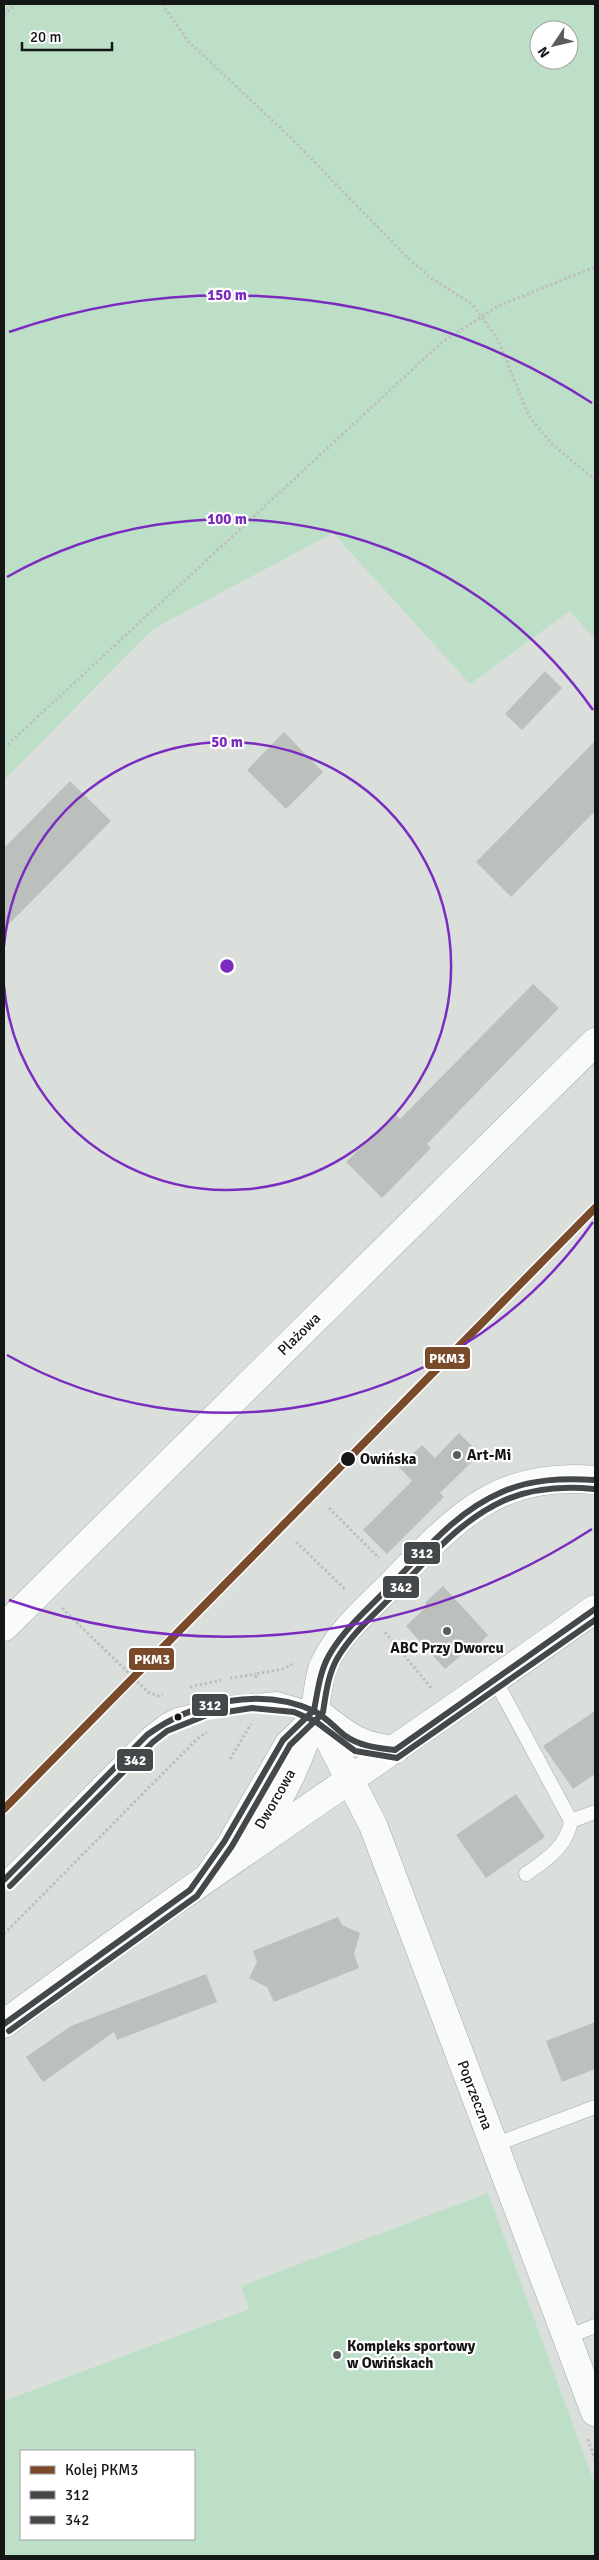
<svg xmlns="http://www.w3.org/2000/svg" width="599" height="2560" viewBox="0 0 599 2560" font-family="Signika,sans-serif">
<rect width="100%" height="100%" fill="#dadfdc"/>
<g fill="#bddfc7" fill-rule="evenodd">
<path d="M4,4h591v636l-25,-29 -100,73 -137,-151 -180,96 -149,151zM539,30h30v30h-30z"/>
<path d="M488,2193l107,292v71h-591v-155l245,-92 -8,-23zM194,2451v88h-173v-88z"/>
</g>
<g fill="#bcc0bd">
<path d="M545,671l17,17 -40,42 -17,-16z"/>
<path d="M284,732l39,40 -37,37 -39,-39z"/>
<path d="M595,741v70l-84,86 -35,-35z"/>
<path d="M70,781l41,40 -107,108v-81z"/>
<path d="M533,984l26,24 -132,136 4,4 -49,50 -36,-36 49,-48 5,5z"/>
<path d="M459,1433l21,21 -40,39 4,4 -57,57 -24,-24 49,-49 -13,-14 23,-22 13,13z"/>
<path d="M443,1586l45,49 -16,16h-6l-21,18 -39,-43 19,-18 1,-6z"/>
<path d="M595,1711v63l-22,15 -30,-43z"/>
<path d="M516,1794l29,43 -59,41 -30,-43z"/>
<path d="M338,1917l4,8 18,8 -6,21 5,14 -85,34 -7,-15 -18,-9 8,-16 -4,-11z"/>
<path d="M206,1974l11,28 -100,38 -3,-8 -71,50 -17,-25 45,-31z"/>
<path d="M595,2022v47l-33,13 -16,-41z"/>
</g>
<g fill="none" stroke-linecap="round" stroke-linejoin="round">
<defs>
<g id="lane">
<path d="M495,1680l76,141 24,-9"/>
<path d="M526,1874c21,-15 40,-26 45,-53"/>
<path d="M4,1880l143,-145 18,-14 12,-6 52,-12 48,-4 37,11 -31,30 -59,102 -20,29"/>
<path d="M494,2145l101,-38"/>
<path d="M567,2337l28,-11"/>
</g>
<g id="street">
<path d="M4,1627l591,-585"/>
<path d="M314,1710l59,115 222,587"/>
<path d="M319,1714c29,22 39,32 76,36"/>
<path d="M254,1836c28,-37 48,-80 60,-125 4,-15 4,-30 9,-44 13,-31 42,-56 65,-79 65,-66 105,-117 207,-108"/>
<path d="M4,2024c193,-144 395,-275 591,-415"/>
</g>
</defs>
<use href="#lane" stroke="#a6aaa8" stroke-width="15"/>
<use href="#street" stroke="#a6aaa8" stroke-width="29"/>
<g stroke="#bebfbf" stroke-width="3" stroke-dasharray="2.5 2.5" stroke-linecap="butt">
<path d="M162,4l26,37 103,97 115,118 25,22 41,26 25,34 32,78 22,27 44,37"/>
<path d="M4,15l12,-11"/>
<path d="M4,748l437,-405 57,-37 97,-39"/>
<path d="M329,1508l50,50"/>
<path d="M296,1542l50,48"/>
<path d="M62,1608l86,84 10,4 5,-1"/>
<path d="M385,1632l47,57"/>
<path d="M230,1678l26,-4"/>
<path d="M256,1678v-4l27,-5 9,-5"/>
<path d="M190,1687l31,-7"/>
<path d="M230,1759l21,-35"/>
<path d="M4,1934l193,-195 10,-7"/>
<path d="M588,2439l7,21"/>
</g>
<use href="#lane" stroke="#f9fafa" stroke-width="14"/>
<use href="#street" stroke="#f9fafa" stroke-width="28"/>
<defs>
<g id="bus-1">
<path d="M314,1710c4,-20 6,-41 17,-58 15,-25 38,-44 58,-65 35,-35 66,-75 113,-95 29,-13 61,-14 93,-12"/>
<path d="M395,1750l200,-141"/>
<path d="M4,1880l143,-145c45,-33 114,-49 167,-24 12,6 20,16 30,24 15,11 33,13 51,15"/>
<path d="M4,2024l186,-134 34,-48 59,-102 31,-30"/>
</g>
<g id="bus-2">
<path d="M323,1712c3,-19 5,-38 15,-55 15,-25 38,-44 58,-65 33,-34 64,-72 109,-92 28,-12 59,-14 89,-11"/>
<path d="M10,1886l143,-144 14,-11 40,-16 45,-7 42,4 21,9 40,30 42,7 198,-138"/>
<path d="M9,2031l188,-135 35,-50 58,-101 30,-29"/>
</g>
</defs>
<use href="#bus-1" stroke="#fff" stroke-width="10"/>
<use href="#bus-2" stroke="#fff" stroke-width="10"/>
<use href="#bus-1" stroke="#45484a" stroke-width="6"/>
<use href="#bus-2" stroke="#45484a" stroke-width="6"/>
<defs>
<path id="rail-1" d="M4,1809l591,-601"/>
</defs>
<use href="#rail-1" stroke="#fff" stroke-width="11"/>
<use href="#rail-1" stroke="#7a4b2a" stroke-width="8"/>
</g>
<g fill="none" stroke="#7b2cbf" stroke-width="2.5">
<path d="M4 946A224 224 0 1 1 4 986"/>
<path d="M593 1222A447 447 0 0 1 7 1355M7 577A447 447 0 0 1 593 710"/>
<path d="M592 1529A671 671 0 0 1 9 1600M9 332A671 671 0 0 1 592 403"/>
</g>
<g fill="#5a5d5b" stroke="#fff" stroke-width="2">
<circle cx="457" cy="1455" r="5"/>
<circle cx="447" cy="1631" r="5"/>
<circle cx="337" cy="2355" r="5"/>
</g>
<g fill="#151716" stroke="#fff" stroke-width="2">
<circle cx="348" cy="1459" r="8"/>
<circle cx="178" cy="1717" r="4.5"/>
</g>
<g text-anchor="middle" stroke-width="4.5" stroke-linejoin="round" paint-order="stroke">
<g font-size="15" fill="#151716" stroke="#fff">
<text transform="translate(299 1334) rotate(-45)" y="5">Plażowa</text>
<text transform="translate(275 1799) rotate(-60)" y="5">Dworcowa</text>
<text transform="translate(475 2095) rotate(69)" y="5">Poprzeczna</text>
</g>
<g font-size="15" font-weight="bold" fill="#151716" stroke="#fff" text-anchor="start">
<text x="467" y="1460">Art-Mi</text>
<text x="447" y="1653" text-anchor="middle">ABC Przy Dworcu</text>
<text x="347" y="2351">Kompleks sportowy<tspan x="347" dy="17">w Owińskach</tspan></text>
</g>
<g font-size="15" font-weight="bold" fill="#151716" stroke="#fff" text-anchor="start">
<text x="360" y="1464">Owińska</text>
</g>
</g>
<circle cx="227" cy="966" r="8" fill="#7b2cbf" stroke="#fff" stroke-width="2.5"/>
<g font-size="15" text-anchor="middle" font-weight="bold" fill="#7b2cbf" stroke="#fff" stroke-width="4.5" stroke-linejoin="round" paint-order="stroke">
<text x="227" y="300">150 m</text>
<text x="227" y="524">100 m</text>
<text x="227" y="747">50 m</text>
</g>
<g stroke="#fff" stroke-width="2">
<rect x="424" y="1346" width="47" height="24" rx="5" fill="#7a4b2a"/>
<rect x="403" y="1541" width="38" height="24" rx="5" fill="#45484a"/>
<rect x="382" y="1575" width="38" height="24" rx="5" fill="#45484a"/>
<rect x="128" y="1647" width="47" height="24" rx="5" fill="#7a4b2a"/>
<rect x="191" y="1693" width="38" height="24" rx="5" fill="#45484a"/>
<rect x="116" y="1748" width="38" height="24" rx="5" fill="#45484a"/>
</g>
<g font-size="14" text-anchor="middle" font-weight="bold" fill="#fff">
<text x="447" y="1363">PKM3</text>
<text x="422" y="1558">312</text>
<text x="401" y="1592">342</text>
<text x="152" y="1664">PKM3</text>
<text x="210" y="1710">312</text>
<text x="135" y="1765">342</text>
</g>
<rect width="599" height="2560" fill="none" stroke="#151716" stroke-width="10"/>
<rect x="20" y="2450" width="175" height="90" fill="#ffffff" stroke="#a1a2a2"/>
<rect x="30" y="2466" width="25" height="8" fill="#7a4b2a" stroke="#a1a2a2"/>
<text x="65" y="2475" font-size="15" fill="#151716">Kolej PKM3</text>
<rect x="30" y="2491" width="25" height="8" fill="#45484a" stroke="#a1a2a2"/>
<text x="65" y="2500" font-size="15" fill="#151716">312</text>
<rect x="30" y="2516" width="25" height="8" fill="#45484a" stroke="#a1a2a2"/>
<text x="65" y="2525" font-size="15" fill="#151716">342</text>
<g transform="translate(554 45) rotate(235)"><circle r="24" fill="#ffffff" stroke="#a1a2a2"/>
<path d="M0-4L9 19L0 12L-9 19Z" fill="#5a5d5b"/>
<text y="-8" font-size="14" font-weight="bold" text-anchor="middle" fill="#151716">N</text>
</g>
<path d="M22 42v8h90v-8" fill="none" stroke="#151716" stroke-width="2.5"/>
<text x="30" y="42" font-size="15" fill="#151716" stroke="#ffffff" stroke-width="4" paint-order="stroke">20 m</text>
</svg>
